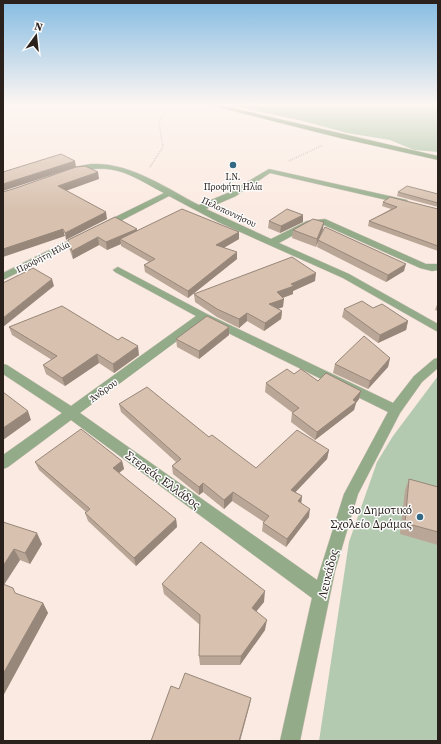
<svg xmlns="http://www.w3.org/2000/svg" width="441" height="744" viewBox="0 0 441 744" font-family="'Source Serif 4',serif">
<rect width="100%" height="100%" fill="#fbeae1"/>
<path fill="#b3cab0" d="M438,376v365h-119l30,-199 28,-80 16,-26z"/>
<path fill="#9dbc99" d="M229,105h209v47l-24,-2 -24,-10 -43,-7 -44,-12z"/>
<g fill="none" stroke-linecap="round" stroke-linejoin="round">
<defs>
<g id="street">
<path d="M91,164c39,-2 75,24 108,41l31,-13 39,-23 138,31 1,2 -4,2 -134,-31 -34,23 -30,13 65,30 36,-18 18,-2 101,45h12v6l-6,1 -12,-3 -96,-43h-12l-33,18 70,31 89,50v8l-95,-54 -125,-56 -49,-26 -62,32h-6l-1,-2 1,-2 63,-31c-37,-20 -50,-31 -93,-20l-4,-2 8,-4z"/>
<path d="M82,234l4,3 -1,2 -82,41v-7z"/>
<path d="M118,267l89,47 186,89 21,-27 20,-17 4,-1v10l-16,14 -22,31 -42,81 -23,77 -35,170h-20l32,-143 -241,-178 -63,47 -5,2v-14l59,-42 -59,-39v-10l4,1 64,41 125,-90 -81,-44 -2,-2zM204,321l184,91 -44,82 -27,86 -237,-167z"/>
</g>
<path id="secondary" d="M210,105h9l219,51v4l-98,-22z"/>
</defs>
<use href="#street" stroke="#d6c6be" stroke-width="1"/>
<use href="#secondary" stroke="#d6c6be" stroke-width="1"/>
<g stroke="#998b84" stroke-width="1.5" stroke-dasharray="0.5 1.5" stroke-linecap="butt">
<path d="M289,161l34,-16"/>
<path d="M150,167l13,-20 -4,-24 8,-17 2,-1"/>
</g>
<use href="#street" fill="#93ab89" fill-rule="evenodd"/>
<use href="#secondary" fill="#688958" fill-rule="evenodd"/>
</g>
<g fill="#baa696">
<path d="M398,192l40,2v13l-41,-11z"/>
<path d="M383,202l55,7v42l-70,-25 1,-5 22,-12 -9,-3z"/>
<path d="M303,215v7l-23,11 -12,-5 1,-7z"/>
<path d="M137,229v2l102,8 -15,8 13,12 -49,39 -43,-26 -1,-7 5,-3 -28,-16v-2l-14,6 -8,-5 -26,14 -4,-11 -1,-8z"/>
<path d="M323,229l-4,9 85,33 -18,11 -69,-35 1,-6 -2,6 -24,-9 1,-8z"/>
<path d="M315,281l-22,10v3l-10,4v9l-5,2 4,2 -1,8 -17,12 -17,-10 -8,7 -22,-11 -22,-15 -1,-8z"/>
<path d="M438,302v9l-3,-1z"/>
<path d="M373,308l35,13 -2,9 -28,13 -36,-26 2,-8z"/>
<path d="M9,327l130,28 -25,18 -15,-10 -34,23 -19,-12 -3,-9 9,-5 -40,-25z"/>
<path d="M229,327v8l-30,24 -22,-12 -1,-8z"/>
<path d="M390,358l-2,9 -20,22 -35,-16 2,-9z"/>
<path d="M294,374l24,7 43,10 -2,8 -3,4 -2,7 -39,30 -24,-18 1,-9h1l-28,-21 1,-9z"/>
<path d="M119,404l90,33 47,31 73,-18 -2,9 -32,33 7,4 -1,7 8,14 -23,30 -24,-16 1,-8 1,-1 -32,-21 -8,8 -21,-17 -4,3 -26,-21 -1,-8 4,-4 -55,-50z"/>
<path d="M122,461l2,8 -5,4 57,46 1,8 -41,39 -48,-45 -3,-8 1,-1 -47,-42 -4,-8z"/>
<path d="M438,475v70l-38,-11 5,-44 4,-11 28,8z"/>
<path d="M3,522l39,22 -12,20 -10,-4 -16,25 12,9 27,9 5,10 -45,83z"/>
<path d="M162,584l102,18 -8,9 9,19 -25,35h-40l-1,-9 1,-31 -36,-31z"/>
</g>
<g fill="#97877a">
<path d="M75,161l1,6 -73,24v-7z"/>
<path d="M98,172l1,7 -39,14 -2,-7z"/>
<path d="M106,212l1,7 -41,21 -1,-7z"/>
<path d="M303,215v7l-23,11 1,-7z"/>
<path d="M324,222l-1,7 -7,18 1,-8z"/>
<path d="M63,229l2,7 -62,21v-8z"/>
<path d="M137,229v8l-17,2 1,5 -14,6 -1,-8z"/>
<path d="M239,232v7l-22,13 -1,-7z"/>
<path d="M98,237l1,8 -26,14 -1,-8z"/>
<path d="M237,252v7l-49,39v-7z"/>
<path d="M406,264l-2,7 -18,11 2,-7z"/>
<path d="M316,273l-1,8 -22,10v3l-17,6 1,-8 14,-8z"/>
<path d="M52,279l2,7 -51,41v-9z"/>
<path d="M284,299l-1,8 -15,5 1,-8z"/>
<path d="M282,311l-1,8 -17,12 1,-8z"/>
<path d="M247,313v8l-8,7v-9z"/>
<path d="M408,321l-2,9 -28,13 2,-8z"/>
<path d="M229,327v8l-30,24v-8z"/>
<path d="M138,346l1,9 -25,18 -1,-9z"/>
<path d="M97,354l2,9 -34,23 -3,-8z"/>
<path d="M390,358l-2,9 -20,22 2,-8z"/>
<path d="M361,391l-2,8 -3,4 -2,7 -39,30 2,-8 36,-32z"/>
<path d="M28,411l3,9 -28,20v-12z"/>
<path d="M329,450l-2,9 -37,39 1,-8z"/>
<path d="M122,461l2,8 -9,7 -2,-8z"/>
<path d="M203,483v9l-4,3v-8z"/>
<path d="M233,492l-1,9 -8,8v-9z"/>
<path d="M302,496l-1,9 -3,-4z"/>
<path d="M310,509l-1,8 -23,30 1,-8z"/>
<path d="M176,519l1,8 -41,39 -2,-8z"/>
<path d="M37,533l5,11 -12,20 -5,-11z"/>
<path d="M14,549l6,11 -17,26v-20z"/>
<path d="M265,591l-1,11 -13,16 1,-10z"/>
<path d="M43,603l5,10 -45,83v-22z"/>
<path d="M267,620l-2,10 -25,35 1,-9z"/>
<path d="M251,698l-1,6 -10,37h-1z"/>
</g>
<g fill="#d8c1af" stroke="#97877a">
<path d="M61,154l14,7 -72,23v-12z"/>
<path d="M85,166l13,6 -40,14 48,26 -41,21 -2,-4 -60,20v-57l13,-4 60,-21z"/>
<path d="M407,186l31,8v9l-40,-11z"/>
<path d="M390,197l48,12v37l-69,-25 28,-14 -14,-5z"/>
<path d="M182,209l57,23 -23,13 21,7 -49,39 -44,-26 11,-6 -35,-20z"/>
<path d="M287,209l16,6 -22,11 -12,-5z"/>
<path d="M115,217l22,12 -31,13 -8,-5 -26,14 -4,-11z"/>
<path d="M313,219l11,3 -7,17 -24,-9z"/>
<path d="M325,227l81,37 -18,11 -70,-35z"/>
<path d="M292,257l24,16 -25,11 3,2 -17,6 7,7 -15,5 13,7 -17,12 -18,-10 -8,6 -22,-10 -23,-15z"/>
<path d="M33,268l19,11 -49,39v-35z"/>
<path d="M362,301l11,7 9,-4 26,17 -28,14 -36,-26z"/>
<path d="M62,306l56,34 4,-3 16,9 -25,18 -16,-10 -35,24 -19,-13 14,-9 -48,-29z"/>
<path d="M207,316l22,11 -30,24 -23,-12z"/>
<path d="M364,336l26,22 -20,23 -35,-17z"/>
<path d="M287,369l7,5 7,-5 17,12 8,-8 35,18 -8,9 3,2 -39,30 -25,-19 7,-5 -33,-25z"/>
<path d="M147,387l62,50 3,-2 44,33 41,-38 32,20 -38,40 11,6 -4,5 12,8 -23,30 -24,-16 6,-7 -36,-24 -9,8 -21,-17 -4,4 -27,-21 9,-7 -62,-55z"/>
<path d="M3,392l25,19 -25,17z"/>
<path d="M81,429l41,32 -9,7 63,51 -42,39 -49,-45 5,-4 -55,-47z"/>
<path d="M409,479l29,8v45l-33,-9z"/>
<path d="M3,522l34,11 -12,20 -11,-4 -11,17z"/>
<path d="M201,542l64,49 -13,17 15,12 -26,36h-42l1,-41 -38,-31z"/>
<path d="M3,584l10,4 2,5 28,10 -40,71z"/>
<path d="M185,673l66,25 -12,43h-88l20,-55 8,3z"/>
</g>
<linearGradient id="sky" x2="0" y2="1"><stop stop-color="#86bce2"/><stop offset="0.5" stop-color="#fdf6f2"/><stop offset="1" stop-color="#fdf6f2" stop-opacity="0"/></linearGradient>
<rect width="441" height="209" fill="url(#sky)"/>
<g fill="#346985" stroke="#fbfbfb" stroke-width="1.5">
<circle cx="233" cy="165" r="4"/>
<circle cx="420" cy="517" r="4"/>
</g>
<g text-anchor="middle" stroke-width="3" stroke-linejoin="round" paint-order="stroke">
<g font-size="9" fill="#2b211c" stroke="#fbfbfb">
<text x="233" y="180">Ι.Ν.<tspan x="233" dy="10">Προφήτη Ηλία</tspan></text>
</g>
<g font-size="9" fill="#2b211c" stroke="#fbfbfb">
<text transform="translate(229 212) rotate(25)" y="3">Πελοποννήσου</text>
<text transform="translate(43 257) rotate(-27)" y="3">Προφήτη Ηλία</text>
</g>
<g font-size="10" fill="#2b211c" stroke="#fbfbfb">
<text transform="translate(103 390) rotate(-36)" y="4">Άνδρου</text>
</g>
<g font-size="12" fill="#2b211c" stroke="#fbfbfb">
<text transform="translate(163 480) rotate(36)" y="4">Στερεάς Ελλάδος</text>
<text transform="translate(328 574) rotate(-76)" y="4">Λευκάδος</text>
</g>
<g font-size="12" fill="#2b211c" stroke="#fbfbfb" text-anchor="end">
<text x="412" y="514">3ο Δημοτικό<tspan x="412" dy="14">Σχολείο Δράμας</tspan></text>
</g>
</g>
<rect width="441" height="744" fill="none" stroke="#2b211c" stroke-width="8"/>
<g transform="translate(36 36) rotate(15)" stroke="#fbfbfb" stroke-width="3" paint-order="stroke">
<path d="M0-3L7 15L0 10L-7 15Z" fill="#2b211c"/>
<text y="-6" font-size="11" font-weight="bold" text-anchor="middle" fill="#2b211c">N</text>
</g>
</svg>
